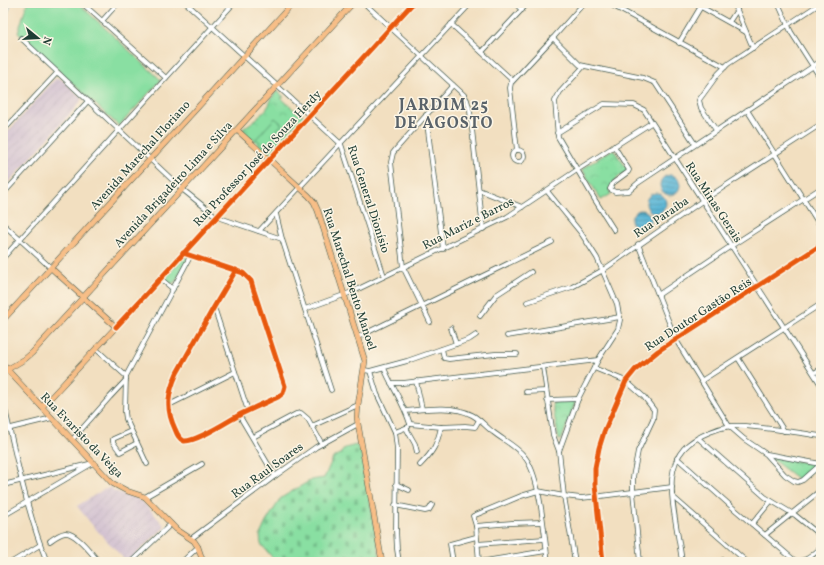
<svg xmlns="http://www.w3.org/2000/svg" width="824" height="565" viewBox="0 0 824 565" font-family="Vollkorn,serif">
<defs>
<pattern id="industrial-furrows" width="10" height="10" patternUnits="userSpaceOnUse"><rect width="10" height="10" fill="#cfbdcf"/><path d="M-1 1l2-2M0 10L10 0M9 11l2-2" fill="none" stroke="#b1a3b2"/></pattern>
<pattern id="cemetery-stones" width="16" height="16" patternUnits="userSpaceOnUse"><rect width="16" height="16" fill="#89dfa2"/><path d="M2 7V4a2 2 0 0 1 4 0v3zM10 15v-3a2 2 0 0 1 4 0v3z" fill="#76c08c"/></pattern>
<pattern id="park-crowns" width="20" height="18" patternUnits="userSpaceOnUse"><rect width="20" height="18" fill="#89dfa2"/><path d="M2 6a3 3 0 1 1 6 0M12 15a3 3 0 1 1 6 0" fill="none" stroke="#76c08c"/></pattern>
<pattern id="water-rules" width="6" height="5" patternUnits="userSpaceOnUse"><rect width="6" height="5" fill="#58b5d6"/><path d="M0 2.5h6" fill="none" stroke="#4894ae"/></pattern>
</defs>
<rect width="100%" height="100%" fill="#fcf5e5"/>
<filter id="ink" filterUnits="userSpaceOnUse"><feTurbulence type="fractalNoise" baseFrequency=".025" numOctaves="2"/><feDisplacementMap in="SourceGraphic" scale="8" xChannelSelector="R" yChannelSelector="G"/><feConvolveMatrix kernelMatrix="1 2 1 2 8 2 1 2 1" color-interpolation-filters="sRGB"/></filter>
<filter id="wash" filterUnits="userSpaceOnUse"><feTurbulence type="fractalNoise" baseFrequency=".012" numOctaves="4" result="noise"/><feDisplacementMap in="SourceGraphic" scale="16" xChannelSelector="R" yChannelSelector="G"/><feGaussianBlur stdDeviation="0.9" result="paint"/><feColorMatrix in="noise" values="0 0 0 0 0 0 0 0 0 0 0 0 0 0 0 0 0 1.4 0 .05"/><feComposite in="paint" operator="in"/></filter>
<g filter="url(#wash)">
<rect width="100%" height="100%" fill="#f2dfc0"/>
<g fill="url(#industrial-furrows)">
<path d="M58,78l3,1 21,19 -3,6 -76,85v-52l52,-58z"/>
<path d="M111,487l3,4 22,7 7,4 21,23v3l-37,34 -34,-36 -16,-20 26,-16z"/>
</g>
<path fill="url(#cemetery-stones)" stroke="#548e6b" d="M356,445l5,7 20,110h-105l-15,-18 -1,-9 6,-13 15,-24 30,-18 13,-2 9,-20 7,-4 5,-6z"/>
<g fill="url(#park-crowns)" stroke="#548e6b">
<path d="M277,91l7,6 -3,1 19,17h4l1,3 -1,1 -4,1 -5,5h4l-6,1 -9,11h4l-1,2h-5l-9,10h4l-8,8 -7,-5 3,-1 -13,-13 -4,1 -7,-7c3,-6 10,-8 15,-13 4,-4 10,-8 13,-14 2,-5 3,-9 8,-14z"/>
<path d="M613,149l15,21 -12,9 -7,11 2,4 -10,6 -19,-31z"/>
<path d="M185,256l3,2 -13,24c-5,3 -10,0 -9,-6z"/>
<path d="M576,400l-14,38 -1,2h-2l-7,-37z"/>
<path d="M774,457l40,7 1,2 -9,10 -8,3 -25,-19 -1,-2z"/>
</g>
<g fill="#89dfa2" stroke="#548e6b">
<path d="M27,3h51l83,77 -42,46 -101,-93z"/>
<path d="M275,118l7,6 -10,11 5,4 -9,10 -12,-10z"/>
</g>
<g fill="url(#water-rules)" stroke="#3c7985">
<circle cx="670" cy="185" r="10"/>
<circle cx="656" cy="203" r="10"/>
<circle cx="641" cy="220" r="10"/>
</g>
<g fill="none" stroke-linecap="round" stroke-linejoin="round">
<path stroke="#58b5d6" stroke-width="1" d="M3,28l8,-25"/>
</g>
</g>
<g filter="url(#ink)">
<g fill="none" stroke-linecap="round" stroke-linejoin="round">
<defs>
<g id="minor">
<path d="M82,3l84,75"/>
<path d="M186,3l155,141 43,132"/>
<path d="M364,3l100,92 3,5 3,11 13,118"/>
<path d="M515,3l7,7"/>
<path d="M608,3l117,64"/>
<path d="M694,3l52,29"/>
<path d="M734,3l19,45"/>
<path d="M778,3l13,29 30,47"/>
<path d="M102,21l16,-18"/>
<path d="M729,22l8,-12"/>
<path d="M451,24l61,56"/>
<path d="M21,38l161,151 35,28 65,22"/>
<path d="M553,38l27,27 63,13 12,5 40,61"/>
<path d="M679,43l24,-40"/>
<path d="M482,52l46,-49"/>
<path d="M584,66l-24,26 -5,9 3,36 37,63 19,30"/>
<path d="M747,110l74,117"/>
<path d="M426,115l17,134"/>
<path d="M716,130l-15,-22 -2,-8 19,-26 10,-10 93,-61"/>
<path d="M3,131l54,-58"/>
<path d="M557,133l47,-29 30,1 10,5 177,275"/>
<path d="M614,146l15,24 -1,2 -15,11 -3,6 5,3 14,-1 9,-8 183,-122"/>
<path d="M517,150l-7,-62 1,-5 42,-45 31,-35"/>
<circle cx="518" cy="156" r="6"/>
<path d="M479,190l43,17"/>
<path d="M547,191l34,42 16,25 20,46 3,16 -2,9 -20,31 -20,39 -19,52"/>
<path d="M3,194l85,-93"/>
<path d="M276,214l6,25 49,151"/>
<path d="M3,224l48,44"/>
<path d="M259,231l212,-228"/>
<path d="M638,244l38,96 53,86 15,13 22,15 19,21 9,6 4,1 5,-2 18,-16"/>
<path d="M183,253l60,20 8,8 2,7 32,98 -2,7 -5,4c-13,6 -25,11 -37,17 -13,7 -44,28 -57,27 -5,-2 -7,-7 -9,-12 -10,-21 -7,-36 2,-56l37,-66 22,-37"/>
<path d="M3,258l231,-255"/>
<path d="M161,279l12,10"/>
<path d="M658,295l73,-49 90,-58"/>
<path d="M527,302l45,-15 31,-17 99,-69 119,-77"/>
<path d="M214,307l34,104"/>
<path d="M305,309l47,-17 155,-75 70,-47 74,-47"/>
<path d="M480,316l16,-21 35,-23"/>
<path d="M430,322l-27,-55 -12,-105 2,-9 4,-5 56,-63"/>
<path d="M116,327l297,-324"/>
<path d="M451,328l5,16"/>
<path d="M507,336l113,-19"/>
<path d="M358,337l194,-95"/>
<path d="M96,349l30,27"/>
<path d="M442,349l2,9 5,1 46,-5h22"/>
<path d="M738,358l46,73"/>
<path d="M543,367l10,68 6,16 5,45 11,66"/>
<path d="M384,368c8,19 20,36 26,56"/>
<path d="M594,368l32,13 18,16 10,13 -1,9 -15,32 -5,26v15l7,70"/>
<path d="M364,370l6,1 37,-10 63,-22 6,-4"/>
<path d="M370,371l7,23 18,38 2,17 -1,81 1,19 2,13"/>
<path d="M814,373l7,-4"/>
<path d="M416,381l6,28"/>
<path d="M701,381l120,-77"/>
<path d="M391,383h12l195,-23"/>
<path d="M526,392l20,-1"/>
<path d="M547,400l31,-1"/>
<path d="M3,401c13,54 23,109 44,161"/>
<path d="M169,405l66,-33"/>
<path d="M406,411c20,-2 47,-6 66,4 8,4 14,12 21,17 10,8 23,14 31,24 17,20 20,79 24,106"/>
<path d="M239,415l36,61"/>
<path d="M410,424l31,3 24,-1 10,1 4,-7"/>
<path d="M312,426l46,-21"/>
<path d="M406,428l9,16 2,8"/>
<path d="M3,430l49,-12"/>
<path d="M131,431l-18,8v3l7,10 17,-9"/>
<path d="M395,432l13,-5"/>
<path d="M253,437l43,-23 5,-1 7,6 14,25"/>
<path d="M698,438l67,59 30,18 26,21"/>
<path d="M72,440l38,-43 16,-17"/>
<path d="M767,454l54,10"/>
<path d="M677,458l55,49 62,53c11,4 19,-6 27,-12"/>
<path d="M147,464l-21,-45 -1,-7 1,-36 65,-121"/>
<path d="M420,465c13,-13 17,-20 21,-38"/>
<path d="M396,484l13,6"/>
<path d="M3,485l86,-21"/>
<path d="M145,497l57,-33"/>
<path d="M673,497l74,65"/>
<path d="M395,505l30,6 4,-1 3,-5"/>
<path d="M3,516l90,-53"/>
<path d="M752,524l19,-23"/>
<path d="M476,526l36,-3 30,-1"/>
<path d="M765,535l56,-45"/>
<path d="M192,538l83,-62 41,-29 42,-23"/>
<path d="M50,541c4,-3 9,-7 15,-8 11,-1 27,21 34,29"/>
<path d="M477,544l67,-5"/>
<path d="M12,562l28,-17"/>
<path d="M131,562l40,-38"/>
<path d="M182,562l16,-15"/>
<path d="M453,562l-3,-18 26,-7"/>
<path d="M479,562l-3,-36 -3,-10 48,-20 17,-5 26,5 17,2 20,-2 71,-9"/>
<path d="M479,562l67,-11"/>
<path d="M603,562l-8,-77v-17l4,-20 5,-16 22,-51 9,-11 23,-19 163,-106"/>
<path d="M682,562c-3,-26 -12,-59 -10,-84 3,-26 16,-37 38,-46 7,-3 14,-5 21,-6 8,-1 16,0 24,1 22,2 44,6 66,9"/>
<path d="M723,562v-2"/>
</g>
<g id="major">
<path d="M237,130l72,66 5,6 4,9 47,150 -7,44 -1,13 25,144"/>
<path d="M3,320l290,-317"/>
<path d="M3,365l109,118 15,8 18,6 31,32 18,12 4,6 5,15"/>
<path d="M3,372l22,-13 7,-6 321,-350"/>
<path d="M42,407l74,-80 -65,-59"/>
</g>
</defs>
<use href="#minor" stroke="#3f5549" stroke-width="5.5"/>
<use href="#major" stroke="#3f5549" stroke-width="6"/>
<use href="#minor" stroke="#fff" stroke-width="4"/>
<use href="#major" stroke="#f7be87" stroke-width="5"/>
<defs>
<g id="cycleway">
<path d="M183,253l60,20 8,8 2,7 32,98 -2,7 -5,4c-13,6 -25,11 -37,17 -13,7 -44,28 -57,27 -5,-2 -7,-7 -9,-12 -10,-21 -7,-36 2,-56l37,-66 22,-37"/>
<path d="M116,327l297,-324"/>
<path d="M603,562l-8,-77v-17l4,-20 5,-16 22,-51 9,-11 23,-19 163,-106"/>
</g>
</defs>
<use href="#cycleway" stroke="#fcf5e5" stroke-width="8"/>
<use href="#cycleway" stroke="#e8590c" stroke-width="5"/>
</g>
</g>
<g text-anchor="middle" stroke-width="3" stroke-linejoin="round" paint-order="stroke">
<g font-size="12" fill="#1f3d34" stroke="#fcf5e5">
<text transform="translate(140 155) rotate(-48)" y="4">Avenida Marechal Floriano</text>
<text transform="translate(257 158) rotate(-47)" y="4">Rua Professor José de Souza Herdy</text>
<text transform="translate(173 184) rotate(-47)" y="4">Avenida Brigadeiro Lima e Silva</text>
<text transform="translate(369 199) rotate(72)" y="4">Rua General Dionísio</text>
<text transform="translate(714 202) rotate(57)" y="4">Rua Minas Gerais</text>
<text transform="translate(661 217) rotate(-34)" y="4">Rua Paraíba</text>
<text transform="translate(468 223) rotate(-27)" y="4">Rua Mariz e Barros</text>
<text transform="translate(350 279) rotate(72)" y="4">Rua Marechal Bento Manoel</text>
<text transform="translate(698 314) rotate(-33)" y="4">Rua Doutor Gastão Reis</text>
<text transform="translate(82 435) rotate(46)" y="4">Rua Evaristo da Veiga</text>
<text transform="translate(267 470) rotate(-36)" y="4">Rua Raul Soares</text>
</g>
<g font-size="16" font-weight="bold" letter-spacing="1" fill="#5a636a" stroke="#fcf5e5">
<text x="444" y="110">JARDIM 25<tspan x="444" dy="18">DE AGOSTO</tspan></text>
</g>
</g>
<rect width="824" height="565" fill="none" stroke="#fcf5e5" stroke-width="16"/>
<g transform="translate(38 38) rotate(108)" stroke="#fcf5e5" stroke-width="3" paint-order="stroke">
<path d="M0-3L7 15L0 10L-7 15Z" fill="#1f3d34"/>
<text y="-6" font-size="11" font-weight="bold" text-anchor="middle" fill="#1f3d34">N</text>
</g>
</svg>
